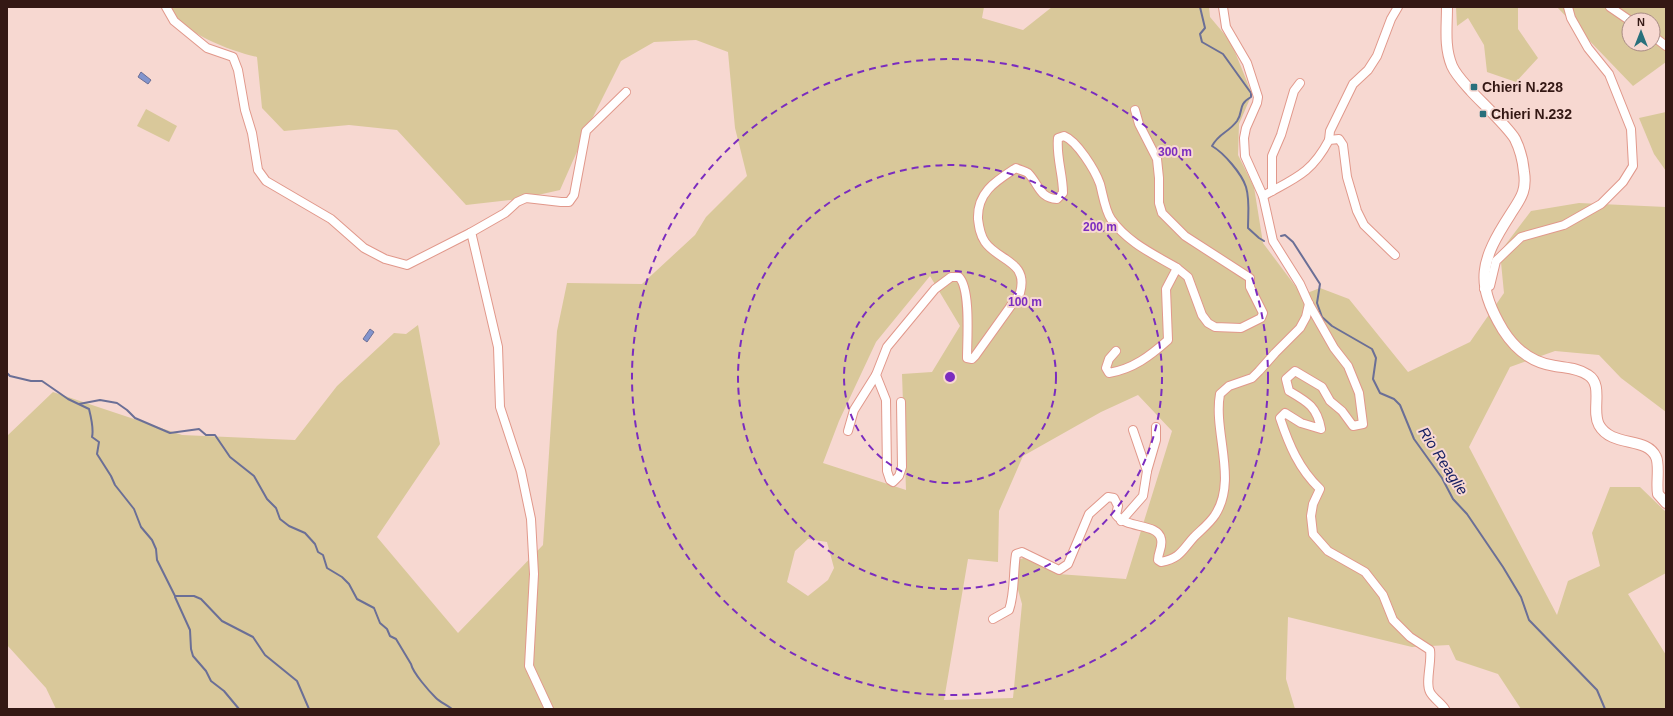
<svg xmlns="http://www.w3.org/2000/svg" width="1673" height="716" viewBox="0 0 1673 716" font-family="Arial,sans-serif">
<rect width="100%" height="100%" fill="#f7d8d1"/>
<g fill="#d9c89a" fill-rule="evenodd">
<path d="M170,7h814l-2,11 41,12 29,-23h157l1,10 21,25 21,52 -13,30 -1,31 16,32 9,56 39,52 18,-7 29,11 59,73 62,-30 34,-49 -4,-41 31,-41 48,-8 87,4v205l-45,-34 -22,-23 -44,-4 -45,16 -41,80 88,168 11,-34 32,-15 -8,-33 18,-46h30l26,25v61l-38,21 38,61v54h-145l-23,-35 -42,-14 -7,-15 -37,2 -124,-30 -2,62 9,30h-1239l-10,-21 -39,-43v-209l46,-44 129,43 113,5 42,-54 57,-53 12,1 12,-9 22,119 -63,93 81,96 85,-88 14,-214 10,-48 75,1 53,-49 11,-18 41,-41 -12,-48 -7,-76 -32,-12 -42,2 -33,19 -34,68 -27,61 -40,9 -54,6 -69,-75 -48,-5 -65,6 -22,-23 -5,-51c-26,-6 -76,-24 -87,-50zM930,276l30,50 -28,46 -30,2 4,116 -83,-27 16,-42 37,-79zM1138,395l34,36 -46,148 -68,-5 -32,-17 -8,3 -1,26 5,18 -9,94 -69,2 24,-141 30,3 1,-51 24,-55 78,-44zM808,539l19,3 7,26 -6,12 -20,16 -21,-14 8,-31z"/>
<path d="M1456,7h62v22l20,29 -22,24 -29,-10 -3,-27 -16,-27 -11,8z"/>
<path d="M1557,7h109v55l-33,24zM1629,20h24v24h-24z"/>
<path d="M146,109l31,17 -8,16 -32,-16z"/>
<path d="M1666,112v59l-12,-17 -15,-36z"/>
</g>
<g fill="#8294cd" stroke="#6b6f96">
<path d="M141,72l10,8 -3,4 -10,-7z"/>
<path d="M370,329l4,3 -7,10 -4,-3z"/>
</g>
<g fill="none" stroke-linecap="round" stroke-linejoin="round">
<g stroke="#6b6f96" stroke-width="2">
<path d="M1200,7l5,21 -5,6 2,8 21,12 28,39v4c-14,8 -7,14 -14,24 -9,12 -18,12 -25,25 12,7 30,28 34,41 4,13 2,27 2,41l11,10 5,3"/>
<path d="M1281,236l4,-1 8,7 27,42 -3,19 5,14 10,9 40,23 4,9 -3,21 7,14 14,6 6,6 14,34 28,39 11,21 14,15 36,53 18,30 8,23 68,70 8,19"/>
<path d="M7,373l3,3 21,5h11l26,18 21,10c2,8 5,20 3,28l7,5 -2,12 14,22 4,9 19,24 7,18 11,13 4,9 1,11 18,36h19l7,3 21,22 31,16 12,18 32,26 12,28"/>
<path d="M79,404l21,-4 17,3 10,7 8,8 35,15 29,-4 7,6h9l15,22 24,19 13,23 9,9 4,11 9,7 16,7 10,11 3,8 5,3 4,13 15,9 7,7 8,15 17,9 6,15 7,6 3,7 6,3 15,25c2,9 18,27 25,34 4,4 11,7 16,11"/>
<path d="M175,597l15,33 1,19 2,7 13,15 5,10 13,10 15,18"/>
</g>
<defs>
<g id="minor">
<path d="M166,7l8,14 33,27 26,9 5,13 7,40 7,23 6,37 8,11 65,38 33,29 21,11 22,6 55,-28 8,-4 2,3 26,111 2,60 21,64 10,48 3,55 -5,92 20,43"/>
<path d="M1223,7l3,20 21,36 11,34 -1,6 -11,25 -2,10 1,18 18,40 10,45 27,43 9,20 25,44 14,18 11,27 4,31 -10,2 -11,-15 -12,-10 -8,-14 -27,-16 -9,8 3,12c19,11 28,16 32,38l-20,-6 -16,-10 -5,5c9,27 19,51 40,71l-7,15 -2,12 2,18 15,17 37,21 18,23 10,25 17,17 20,13c2,13 -5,32 0,42 3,6 11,11 15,17"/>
<path d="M1610,7l19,13"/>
<path d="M1653,36l13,10"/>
<path d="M1329,140l1,-9 23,-47 15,-14 9,-14 14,-37 7,-12"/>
<path d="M1272,191v-35l9,-21 13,-44 6,-8"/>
<path d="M1263,196c32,-18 48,-22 66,-56l10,-1 4,6 4,32 10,34 7,14 31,30"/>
<path d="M470,233l35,-20 12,-11 9,-4 35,4h8l5,-7 12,-64 40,-39"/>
<path d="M1484,289l6,-3 6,-25 25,-24 43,-12 37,-21 22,-22 10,-16 -2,-37 -22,-55 -21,-26 -17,-30 -3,-11"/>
<path d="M1116,351l-7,8 -3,9 3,5c24,-4 41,-17 59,-33l-2,-51 11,-21 11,9 14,38 6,8 7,4 26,1 20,-10 2,-5 -13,-26v-9l-65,-42 -23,-23 -3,-10v-25l-2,-19 -18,-35 -4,-14"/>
<path d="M901,402l1,65 -3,9 -6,6 -3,-2 -3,-9 -1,-71 -10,-25 11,-28 48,-58 16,-12h8c12,12 8,64 8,81l5,1 3,-3 45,-63c9,-32 -22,-32 -35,-51 -5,-7 -6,-15 -7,-23 -1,-27 18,-38 38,-51 4,2 9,3 12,5 11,11 11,25 29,26l6,-6c0,-19 -7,-36 -5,-55l6,-2c13,5 31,34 36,48 3,11 5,26 11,35 16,23 42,35 66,49"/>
<path d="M1133,430l14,41"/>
<path d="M848,431l6,-21 22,-35"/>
<path d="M1121,521l22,-25 4,-25 9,-31v-13"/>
<path d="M993,619l16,-9c6,-17 4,-37 7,-56l6,-2 37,18 9,-6 21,-50 19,-17 6,1 4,8 -2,9c11,14 42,8 45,24 2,8 -3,13 -3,21l3,2c20,-4 21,-12 33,-25 7,-7 16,-14 21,-22 23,-35 -2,-83 5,-121l9,-8 23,-8 7,-7 16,-18 25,-25 6,-11 3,-13"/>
</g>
<path id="major" d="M1447,7c0,20 -3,40 5,59 4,9 12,17 19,25 11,12 36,35 44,48 5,10 8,22 9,33 3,20 -4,27 -14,43 -29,45 -36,67 -7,115 12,19 29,33 52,36 11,2 23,2 33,9 16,10 3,35 11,50 13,23 48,11 57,32 4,8 0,27 2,37l8,9"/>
</defs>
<use href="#minor" stroke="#e1988b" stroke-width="10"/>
<use href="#major" stroke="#e1988b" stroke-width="12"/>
<use href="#minor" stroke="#fff" stroke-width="8"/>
<use href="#major" stroke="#fff" stroke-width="10"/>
</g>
<g fill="none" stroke="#7b2cbf" stroke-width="2" stroke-dasharray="7 5">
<circle cx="950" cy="377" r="106"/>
<circle cx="950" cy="377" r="212"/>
<circle cx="950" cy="377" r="318"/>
</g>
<g fill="#29707c" stroke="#f7d8d1" stroke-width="1.5">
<rect x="1470" y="83" width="8" height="8" rx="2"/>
<rect x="1479" y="110" width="8" height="8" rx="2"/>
</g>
<g text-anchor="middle" stroke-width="4" stroke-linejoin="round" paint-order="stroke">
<g font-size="14" font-weight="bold" fill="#341814" stroke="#f7d8d1" text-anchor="start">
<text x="1482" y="92">Chieri N.228</text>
<text x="1491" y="119">Chieri N.232</text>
</g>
<g font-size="15" font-style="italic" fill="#172063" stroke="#f7d8d1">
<text transform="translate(1443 461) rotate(57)" y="5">Rio Reaglie</text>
</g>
</g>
<circle cx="950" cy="377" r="6" fill="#7b2cbf" stroke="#f7d8d1" stroke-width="2"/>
<g font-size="12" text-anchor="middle" font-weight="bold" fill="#7b2cbf" stroke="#f7d8d1" stroke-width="4" stroke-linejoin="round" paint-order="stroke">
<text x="1175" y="156">300 m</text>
<text x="1100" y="231">200 m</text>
<text x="1025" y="306">100 m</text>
</g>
<rect width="1673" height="716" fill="none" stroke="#341814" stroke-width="16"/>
<g transform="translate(1641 32)"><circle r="19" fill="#f7d8d1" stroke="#a98b85"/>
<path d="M0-3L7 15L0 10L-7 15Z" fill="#29707c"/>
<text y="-6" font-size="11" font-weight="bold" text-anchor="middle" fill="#341814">N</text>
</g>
</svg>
